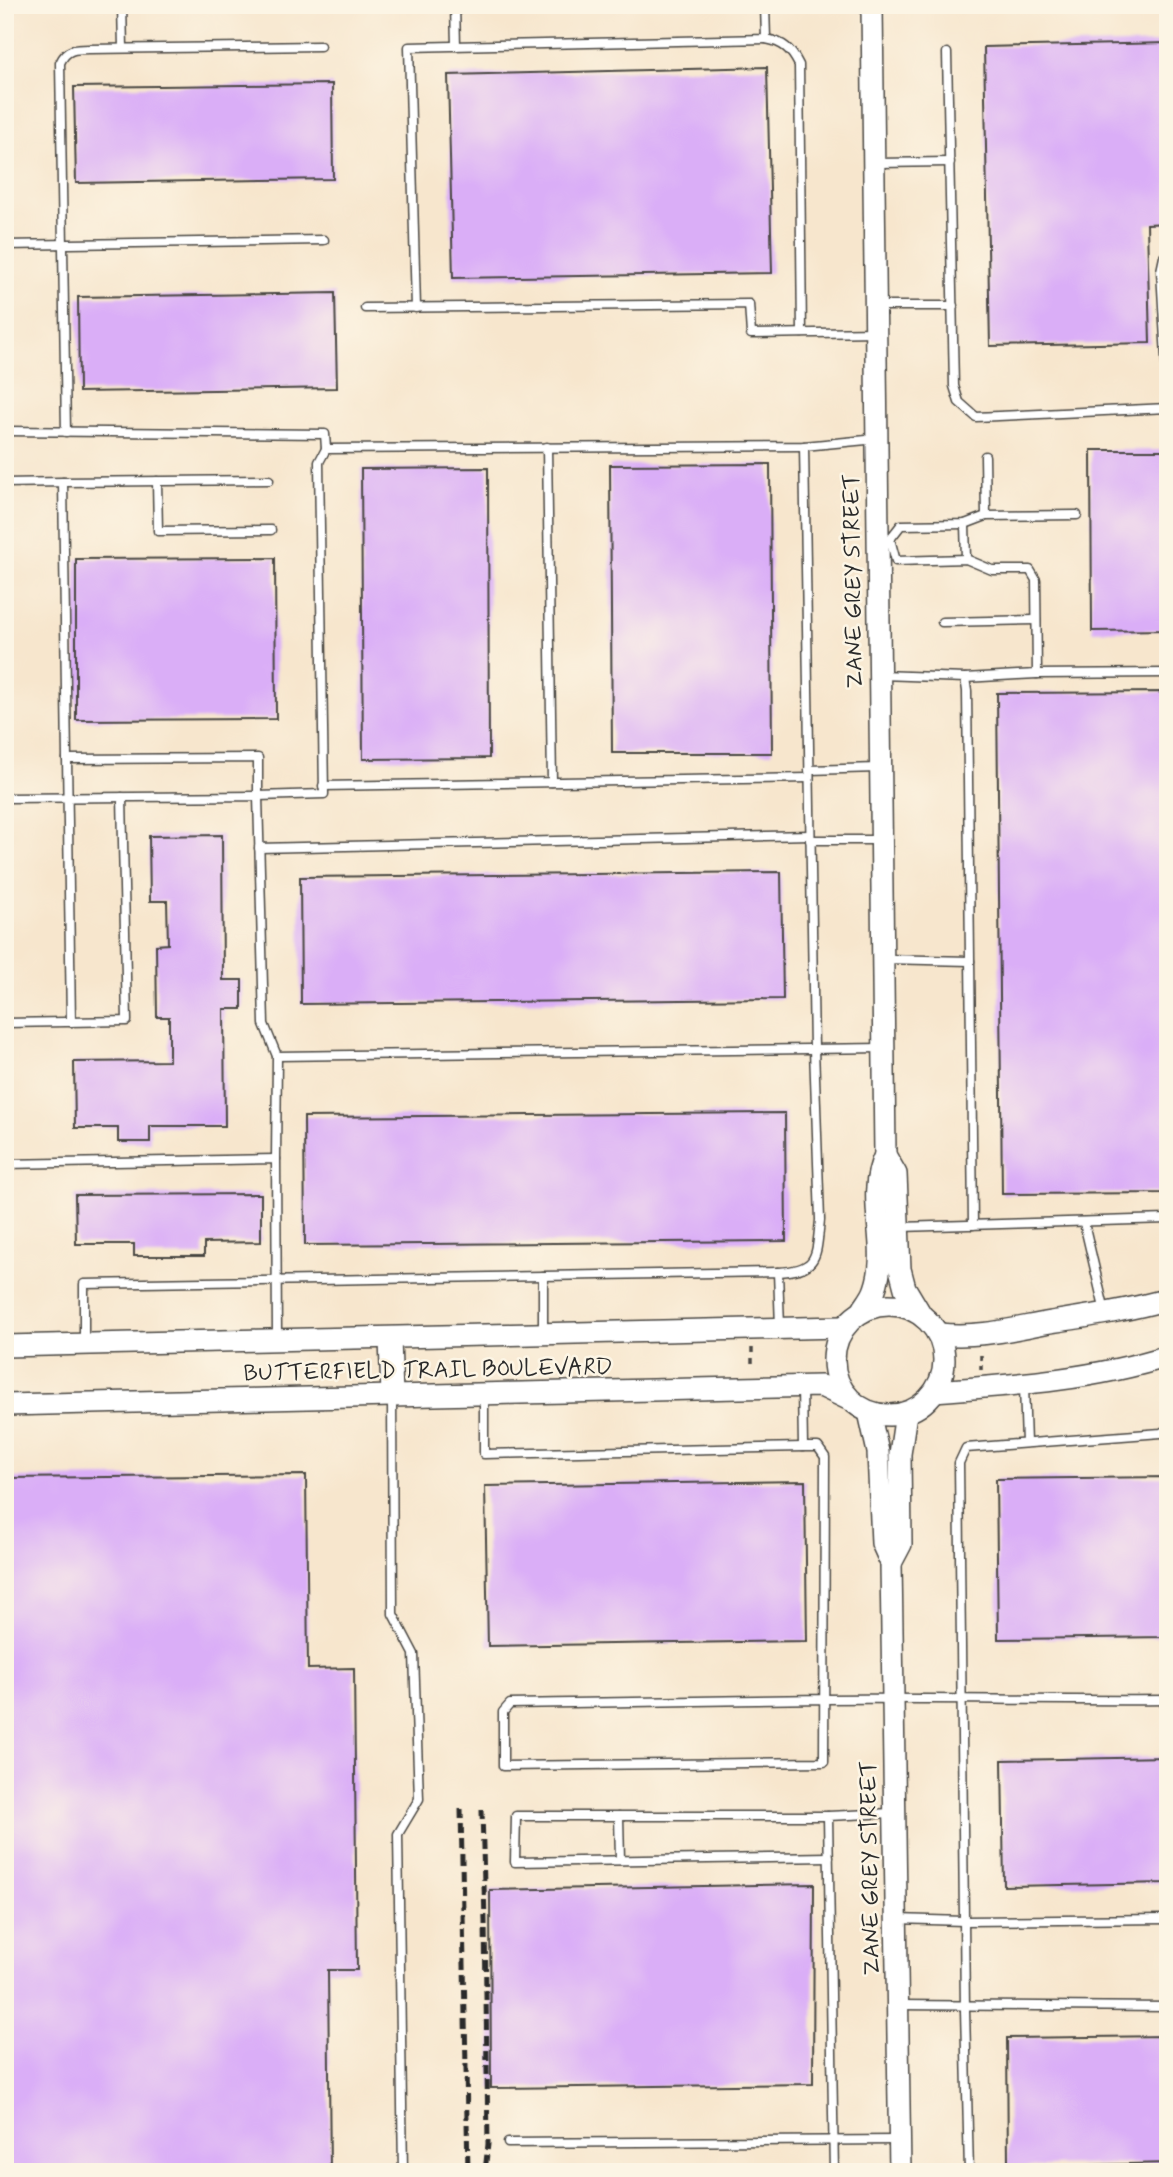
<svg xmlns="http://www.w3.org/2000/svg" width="1173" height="2177" viewBox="0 0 1173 2177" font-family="Mynerve,sans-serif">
<rect width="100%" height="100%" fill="#fcf5e5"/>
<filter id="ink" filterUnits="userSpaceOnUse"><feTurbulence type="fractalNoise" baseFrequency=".0143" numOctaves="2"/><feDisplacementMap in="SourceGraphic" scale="14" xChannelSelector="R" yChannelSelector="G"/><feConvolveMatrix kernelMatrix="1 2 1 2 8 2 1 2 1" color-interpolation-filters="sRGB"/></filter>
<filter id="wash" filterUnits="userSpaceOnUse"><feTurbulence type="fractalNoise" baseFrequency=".00686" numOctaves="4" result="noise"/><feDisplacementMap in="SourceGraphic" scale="28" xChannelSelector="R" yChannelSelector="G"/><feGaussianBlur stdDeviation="1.57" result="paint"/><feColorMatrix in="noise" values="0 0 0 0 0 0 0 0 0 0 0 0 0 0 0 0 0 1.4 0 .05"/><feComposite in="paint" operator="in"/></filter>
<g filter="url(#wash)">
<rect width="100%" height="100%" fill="#f7e6cd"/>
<g id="blocks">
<g fill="#daaef7">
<path d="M1168,43v180l-21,1 3,119 -160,3 -6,-299z"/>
<path d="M767,67l5,206 -319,5 -5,-203z"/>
<path d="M332,84l1,95 -257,4 -2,-96z"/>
<path d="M335,293l2,95 -258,4 -1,-95z"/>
<path d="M1091,450h77v180l-76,1z"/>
<path d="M770,464l2,289h-160l-2,-288z"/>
<path d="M488,468l1,290 -126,1 -2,-290z"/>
<path d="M275,558l1,161 -200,1v-161z"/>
<path d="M1168,692v501l-166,1 -5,-501z"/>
<path d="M222,835l1,145h19v29h-18l1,117h-75v16h-32v-14h-43l-1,-66 95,-1v-44h-12l-1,-72 12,-1 -1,-43h-17l-1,-65z"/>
<path d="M781,872l2,127 -482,5 -1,-127z"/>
<path d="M785,1113l1,128 -481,4 -1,-128z"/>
<path d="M261,1194v48l-57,1v13h-70v-12h-58l-1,-49z"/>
<path d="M306,1475l2,194 46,-1 3,302h-29l2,202h-325v-694z"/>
<path d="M1168,1477v160l-170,2 -2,-160z"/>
<path d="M805,1481l2,160 -319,5 -3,-160z"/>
<path d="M1168,1757v126l-164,3 -2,-126z"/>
<path d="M814,1884l-1,200 -322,4 -1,-198z"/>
<path d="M1168,2036v127l-160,4 -1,-129z"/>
</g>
</g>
</g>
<g filter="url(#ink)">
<use href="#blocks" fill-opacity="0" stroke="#4a4743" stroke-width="2"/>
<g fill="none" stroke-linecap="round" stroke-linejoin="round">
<defs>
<g id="service">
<path d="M122,5l1,43"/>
<path d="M455,5l1,41"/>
<path d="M766,39c17,3 25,10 33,26l3,268"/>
<path d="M947,53l7,333 5,16 17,15 192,-9"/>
<path d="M877,163l73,-1"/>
<path d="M5,245l319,-5"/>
<path d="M1168,255l-4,2 -3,14 7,122"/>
<path d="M876,306h77"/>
<path d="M365,308l384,-4 2,30 125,-2"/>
<path d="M416,308l-7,-261 357,-8 -1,-34"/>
<path d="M5,431l320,3 1,15 478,-3 73,-7"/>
<path d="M66,432l-6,-369c6,-14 15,-14 29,-14l231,-3"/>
<path d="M547,447l5,335"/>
<path d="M985,456l1,60"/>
<path d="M157,481l1,50 113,-1"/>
<path d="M63,482l206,-2"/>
<path d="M5,483l58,-1 4,277"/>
<path d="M965,524l1,35"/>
<path d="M890,539l6,22 70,-2 26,11h38l6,10 1,94 -72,4"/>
<path d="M890,539l11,-14 64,-1 21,-8 91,-1"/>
<path d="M942,622l94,-2"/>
<path d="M1037,674l131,-1"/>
<path d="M881,675l84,3 2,13 6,534"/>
<path d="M809,770l69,-2"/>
<path d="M323,786l486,-8"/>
<path d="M5,798l253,-2 6,228 13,32 -1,103"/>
<path d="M810,840h71"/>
<path d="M259,848l551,-13"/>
<path d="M883,959l87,2"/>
<path d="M71,1022l-4,-263 191,-1v38l66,-2 -5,-332 7,-13"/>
<path d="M5,1023l122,-2 -5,-224"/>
<path d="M277,1056l606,-8"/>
<path d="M5,1164l271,-5 1,178"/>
<path d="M1084,1223l21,89"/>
<path d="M901,1227l267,-8"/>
<path d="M778,1272c41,-2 38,-15 42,-52l-6,-171 -10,-603"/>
<path d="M543,1276v56"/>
<path d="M84,1344v-60l694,-12 2,55"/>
<path d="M1024,1386l2,57"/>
<path d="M802,1387l1,60h15l7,10 -1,305 -321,4v-54l7,-8 314,-5c115,-1 229,2 344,1"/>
<path d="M484,1394v60l319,-7"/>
<path d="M392,1398l1,216 21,40 5,145 -21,35 5,338"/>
<path d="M619,1816l1,44"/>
<path d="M828,1816h-312l-1,46 314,-5"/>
<path d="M896,1919l68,2 204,-2"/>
<path d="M898,2005l270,2"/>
<path d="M508,2143l389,-3"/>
<path d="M834,2172l-6,-356 64,-3"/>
<path d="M969,2172l-4,-162 -6,-547 7,-15 195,-15 7,-4"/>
</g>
<g id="tertiary">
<path d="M885,1155l11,19 4,95 5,19 15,25"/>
<circle cx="889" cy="1360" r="55"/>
<path d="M864,1308c4,-6 9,-12 11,-19 16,-44 -11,-90 10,-134l-13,-1150"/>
<path d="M939,1334c42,4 72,-5 112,-12 39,-6 79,-12 117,-23"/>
<path d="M390,1339l2,56"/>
<path d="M5,1346l837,-19"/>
<path d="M935,1391c78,-6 157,-11 233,-35"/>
<path d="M5,1405l816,-19 27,13"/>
<path d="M869,1412l9,40 4,91 9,20 9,609"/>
<path d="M891,1563l10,-19 -1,-90 6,-41"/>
</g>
</defs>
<use href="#service" stroke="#4a4743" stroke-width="11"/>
<use href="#tertiary" stroke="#4a4743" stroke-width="24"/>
<g stroke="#4a4743" stroke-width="3.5" stroke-dasharray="5 5" stroke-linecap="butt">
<path d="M752,1348v20"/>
<path d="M981,1370v-17"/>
</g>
<use href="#service" stroke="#fff" stroke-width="8"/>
<use href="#tertiary" stroke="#fff" stroke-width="21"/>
<g stroke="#2b2b2b" stroke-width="5" stroke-dasharray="10 5" stroke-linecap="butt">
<path d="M461,1809l7,363"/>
<path d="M482,1810l3,111 3,223 -3,28"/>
</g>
</g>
</g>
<g text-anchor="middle" stroke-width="5" stroke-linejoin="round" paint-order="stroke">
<g font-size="23" fill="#2b2b2b" stroke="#fcf5e5">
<text transform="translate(852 581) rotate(-91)" y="8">ZANE GREY STREET</text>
<text transform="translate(428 1369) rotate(-1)" y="8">BUTTERFIELD TRAIL BOULEVARD</text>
<text transform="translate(869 1868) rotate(-91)" y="8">ZANE GREY STREET</text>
</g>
</g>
<rect width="1173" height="2177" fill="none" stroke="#fcf5e5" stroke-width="28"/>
</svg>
